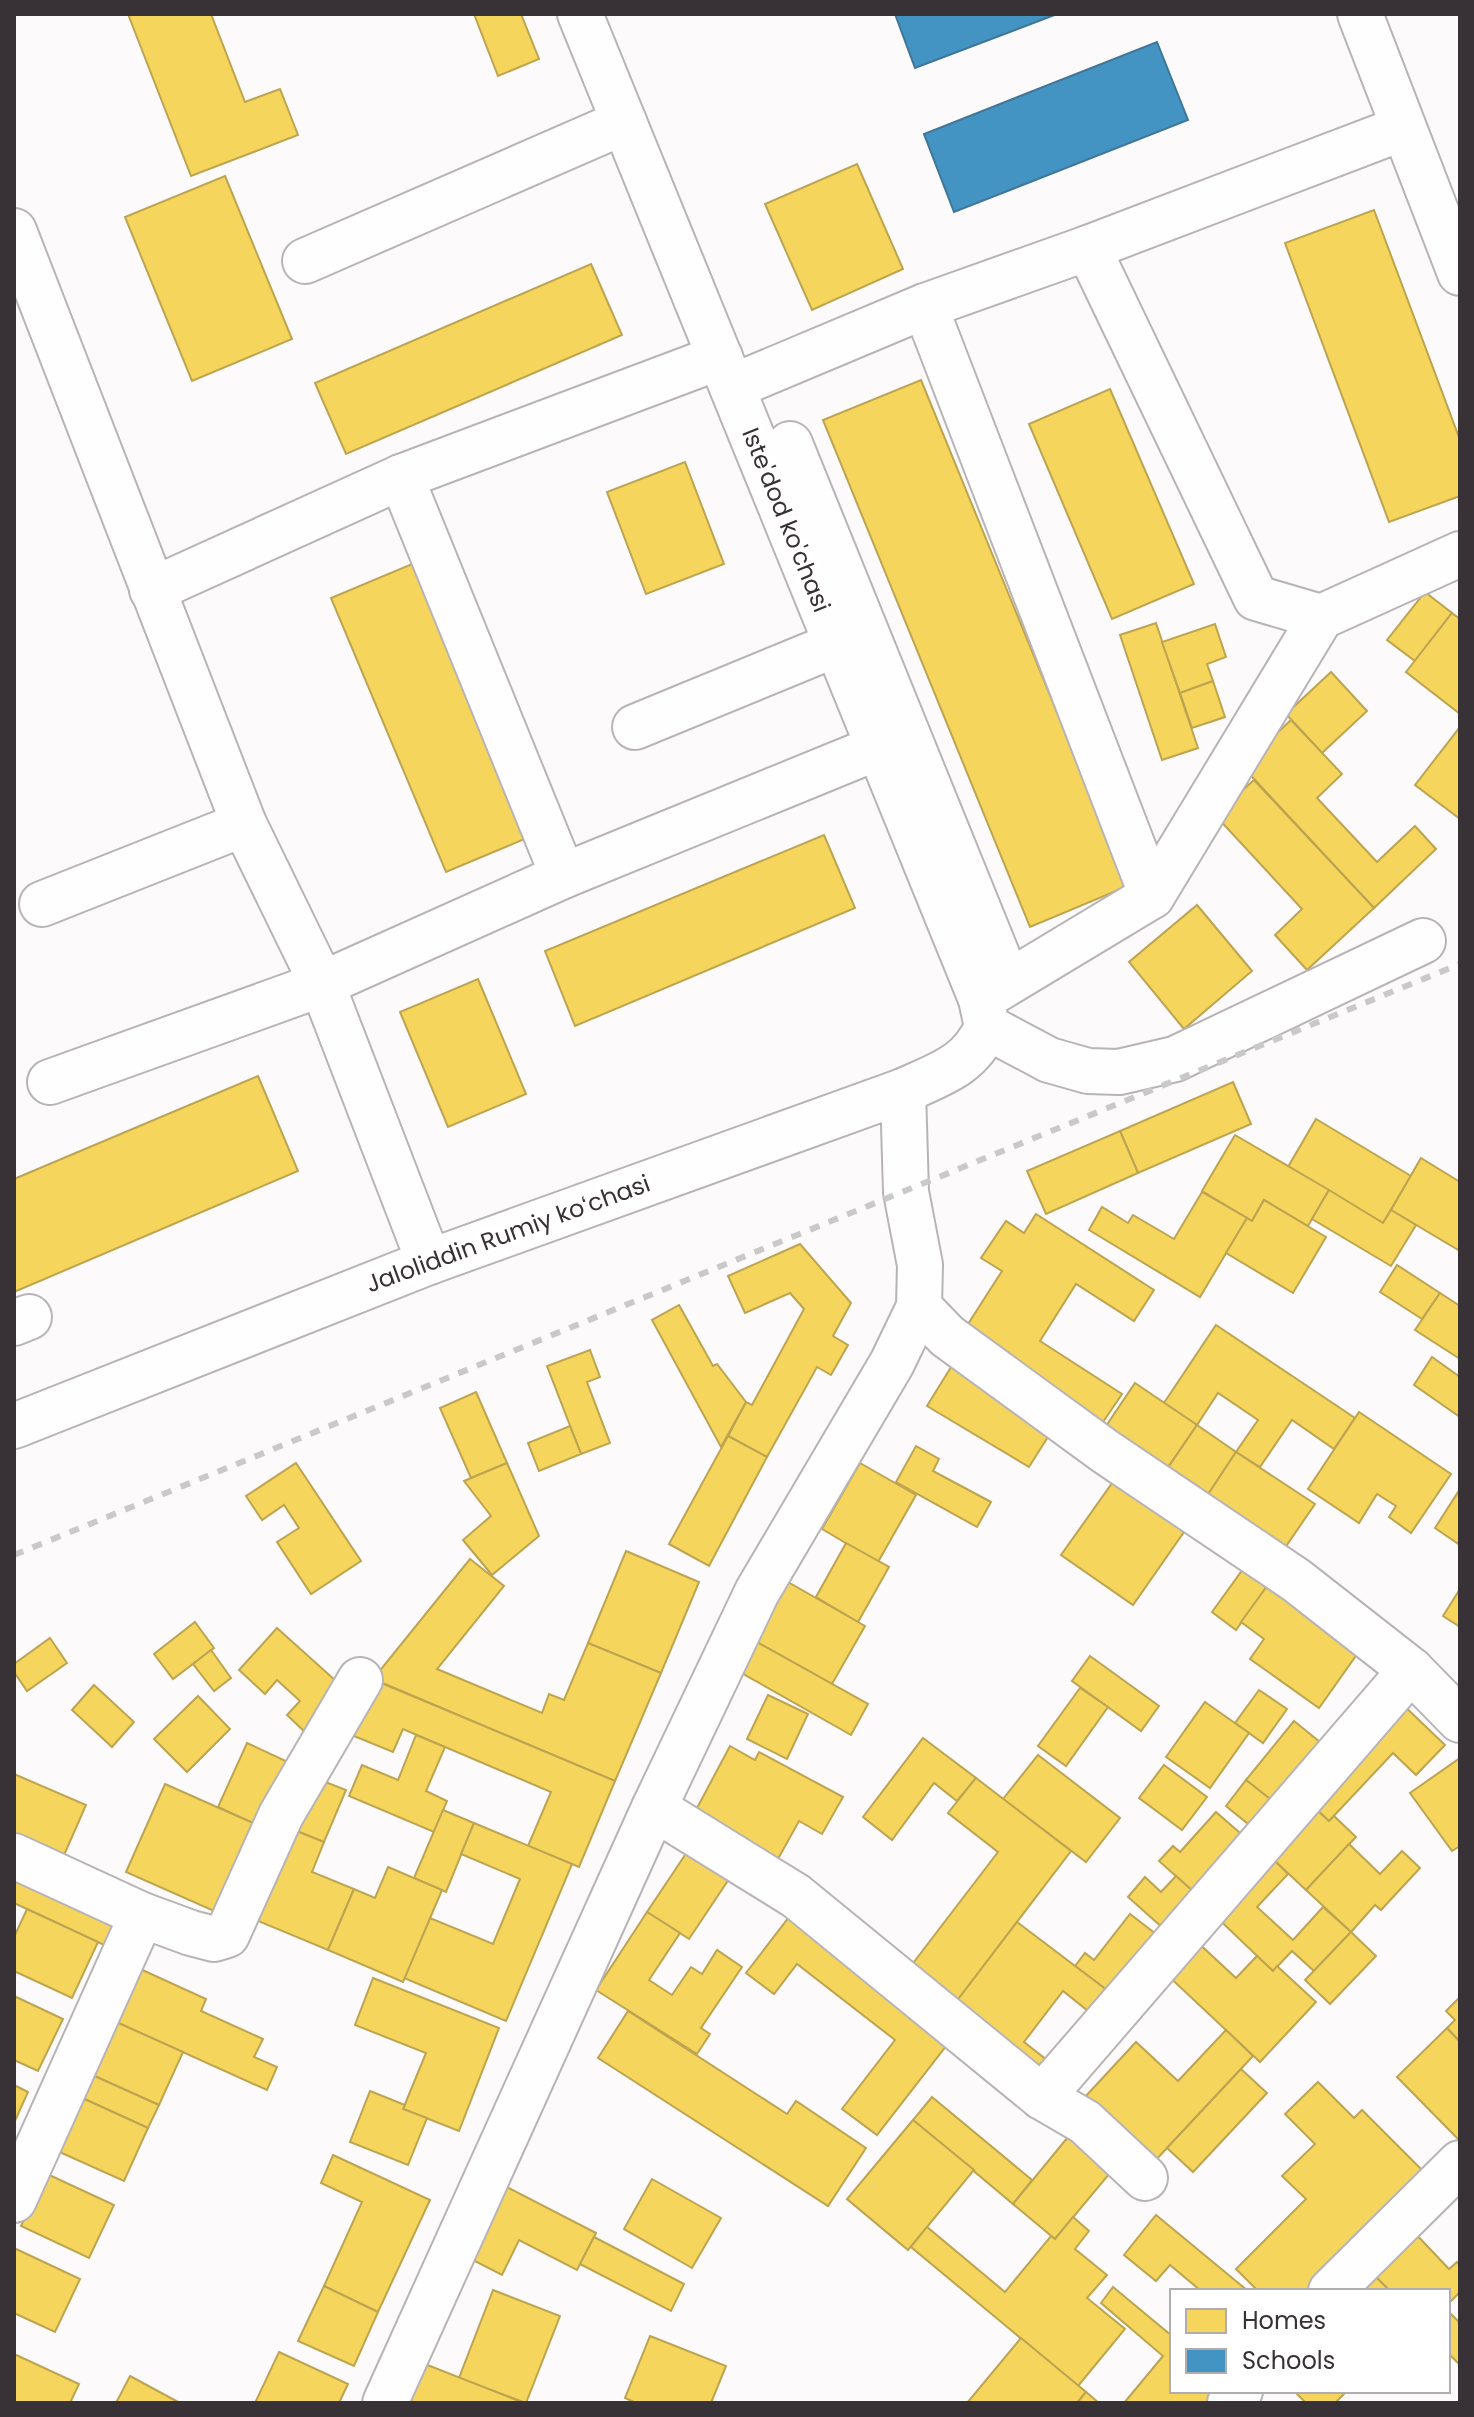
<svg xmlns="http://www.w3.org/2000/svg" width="1474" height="2417" viewBox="0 0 1474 2417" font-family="Poppins,sans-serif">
<rect width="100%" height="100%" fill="#fcfafb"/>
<g fill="#f6d55c" stroke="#bda450" stroke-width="2">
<path d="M128,14h83l34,88 35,-13 18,46 -107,41z"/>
<path d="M474,14h47l18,45 -41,17z"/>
<path d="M857,164l46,105 -91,41 -47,-106z"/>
<path d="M225,176l67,163 -100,42 -67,-164z"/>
<path d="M1374,210l86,230v56l-71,26 -104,-279z"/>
<path d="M591,264l31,71 -276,119 -31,-71z"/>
<path d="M921,380l207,506 -98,41 -207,-507z"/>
<path d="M1110,389l84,195 -82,35 -83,-195z"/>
<path d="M685,462l39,102 -78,30 -39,-102z"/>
<path d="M412,564l115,274 -81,34 -115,-274z"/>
<path d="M1425,592l27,21 -37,48 -28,-21z"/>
<path d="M1452,613l8,6v95l-54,-42z"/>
<path d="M1156,623l42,125 -36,12 -42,-125z"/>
<path d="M1215,624l11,33 -19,7 6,17 -33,12 -18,-51z"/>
<path d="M1331,672l36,39 -45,42 -36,-39z"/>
<path d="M1213,681l12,36 -33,11 -12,-35z"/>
<path d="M1291,720l51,54 -25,24 60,64 38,-36 21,23 -62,59 -132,-142z"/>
<path d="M1460,727v92l-45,-34z"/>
<path d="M1254,780l120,128 -67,62 -32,-35 27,-26 -87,-94z"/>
<path d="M824,835l31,73 -280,118 -30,-75z"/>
<path d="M1197,905l55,66 -68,58 -55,-67z"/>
<path d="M478,979l48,115 -78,33 -48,-115z"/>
<path d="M258,1076l40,95 -284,121v-113z"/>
<path d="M1233,1082l18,42 -113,49 -18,-42z"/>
<path d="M1316,1119l95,57 -28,47 -95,-56z"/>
<path d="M1120,1131l18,42 -92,41 -19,-43z"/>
<path d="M1235,1135l94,55 -21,36 -44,-26 -12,21 -50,-30z"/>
<path d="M1421,1158l39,24v69l-69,-41z"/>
<path d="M1329,1190l54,33 8,-13 25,15 -25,41 -79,-47z"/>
<path d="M1202,1192l45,26 -47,79 -111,-67 13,-23 26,16 5,-8 41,24z"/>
<path d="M1264,1200l62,37 -33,56 -67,-40 21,-35 5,3z"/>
<path d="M1036,1214l118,76 -20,31 -58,-37 -36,57 82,53 -21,31 -140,-90 41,-64 -21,-13 25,-37 18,12z"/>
<path d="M800,1244l51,59 -18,33 15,9 -17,30 -14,-8 -50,90 -39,-21 18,-34 6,3 52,-96 -14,-16 -45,20 -17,-37z"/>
<path d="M1397,1265l43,28 -18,26 -42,-27z"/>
<path d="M1440,1293l20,13v53l-45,-29z"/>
<path d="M679,1305l34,61 4,-2 29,38 -25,45 -69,-127z"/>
<path d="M1216,1325l139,93 -21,31 -42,-29 -32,47 -24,-15 22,-32 -40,-27 -21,32 -33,-22z"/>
<path d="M590,1350l10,27 -13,5 23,61 -29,11 -34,-88z"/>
<path d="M1432,1357l28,20v40l-46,-32z"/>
<path d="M956,1359l102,62 -29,46 -102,-61z"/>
<path d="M1135,1383l62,42 -37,54 -62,-41z"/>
<path d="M476,1392l31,71 -36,15 -31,-70z"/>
<path d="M1359,1412l92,62 -40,59 -22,-16 7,-11 -19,-12 -18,29 -51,-34z"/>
<path d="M1197,1425l39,27 -33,50 -40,-27z"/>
<path d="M570,1426l11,28 -42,17 -11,-28z"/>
<path d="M728,1436l39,21 -58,109 -40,-22z"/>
<path d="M916,1446l23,13 -6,12 58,31 -14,25 -81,-45z"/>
<path d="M1236,1452l79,52 -35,51 -77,-53z"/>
<path d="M296,1463l65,98 -50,33 -34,-52 22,-14 -15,-23 -22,15 -16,-24z"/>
<path d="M507,1463l32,73 -47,39 -29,-35 28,-24 -27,-35z"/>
<path d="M860,1463l56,32 -38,67 -56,-33z"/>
<path d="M1120,1472l71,50 -58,83 -72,-50z"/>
<path d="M1460,1489v56l-25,-17z"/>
<path d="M846,1543l43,24 -31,55 -42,-25z"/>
<path d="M626,1551l73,31 -38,91 -73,-30z"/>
<path d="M470,1559l34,27 -67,83 105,44 7,-19 15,6 24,-57 73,30 -46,108 -242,-102z"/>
<path d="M1246,1565l24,17 -34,48 -24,-18z"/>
<path d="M1273,1578l92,65 -46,65 -69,-49 14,-20 -23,-17z"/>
<path d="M788,1582l77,44 -33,58 -77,-43z"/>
<path d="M1460,1589v38l-17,-11z"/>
<path d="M195,1622l19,26 -41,31 -19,-25z"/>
<path d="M277,1628l69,62 -39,44 -20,-19 13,-14 -23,-21 -12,14 -26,-24z"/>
<path d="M50,1638l17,25 -40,28 -13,-19v-8z"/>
<path d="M755,1641l113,63 -17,31 -113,-64z"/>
<path d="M211,1650l20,28 -17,13 -21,-27z"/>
<path d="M1090,1656l69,50 -18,25 -69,-50z"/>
<path d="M367,1677l248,104 -36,86 -51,-21 23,-54 -148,-63 -10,23 -49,-20z"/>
<path d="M94,1685l40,37 -22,25 -40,-37z"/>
<path d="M1080,1688l28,19 -42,59 -28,-20z"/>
<path d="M1259,1690l28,19 -24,34 -28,-20z"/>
<path d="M768,1695l40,19 -21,45 -40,-20z"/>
<path d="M198,1696l32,33 -43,43 -33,-33z"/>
<path d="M1398,1700l47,45 -29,30 -23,-22 -64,68 -24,-22z"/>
<path d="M1205,1702l44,31 -39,55 -44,-31z"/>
<path d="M1294,1721l37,30 -47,59 -38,-30z"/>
<path d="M416,1735l29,12 -19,44 21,10 -13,31 -85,-36 13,-31 36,15z"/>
<path d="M923,1738l53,40 -19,23 -23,-18 -42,57 -29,-23z"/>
<path d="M247,1743l43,20 -28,64 -44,-20z"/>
<path d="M730,1746l25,14 4,-8 84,45 -21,37 -23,-13 -26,47 -84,-45z"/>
<path d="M1038,1755l82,63 -34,44 -83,-63z"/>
<path d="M1460,1758v88l-8,5 -42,-58z"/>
<path d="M1164,1765l43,32 -25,33 -43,-32z"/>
<path d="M14,1774l72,31 -25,57 -47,-20z"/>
<path d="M310,1776l36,14 -22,52 -35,-14z"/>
<path d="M976,1778l95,73 -121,159 -46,-35 94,-123 -50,-39z"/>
<path d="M1246,1780l38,30 -21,26 -37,-30z"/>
<path d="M165,1784l97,43 -39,88 -97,-43z"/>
<path d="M1305,1799l24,22 5,-5 22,21 -50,53 -46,-43z"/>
<path d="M443,1810l31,13 -28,69 -32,-14z"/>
<path d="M1216,1812l39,34 -50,56 -46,-41 14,-15 7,6z"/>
<path d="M474,1823l98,41 -66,157 -102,-43 26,-60 63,26 27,-65 -59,-25z"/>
<path d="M289,1828l35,14 -12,30 42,17 -26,61 -77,-32z"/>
<path d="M1349,1844l31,30 22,-23 18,17 -39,42 -6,-5 -24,27 -45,-42z"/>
<path d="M689,1849l42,27 -42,63 -42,-27z"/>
<path d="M1265,1851l23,23 -31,33 36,33 30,-33 28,25 -37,39 -22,-20 -19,20 -64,-61z"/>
<path d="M388,1867l54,23 -39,92 -75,-32 26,-61 21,9z"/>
<path d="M14,1869l104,48 -12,29 -92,-43z"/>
<path d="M1176,1876l29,26 -32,35 -45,-40 17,-20 16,15z"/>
<path d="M796,1908l161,124 -80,103 -35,-26 53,-69 -98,-76 -23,30 -28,-21z"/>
<path d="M27,1909l71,33 -26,56 -58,-27v-34z"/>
<path d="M647,1912l33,21 -31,47 23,15 19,-28 11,7 15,-24 25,17 -41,61 9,6 -13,20 -101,-64z"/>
<path d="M1130,1914l35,27 -45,59 -45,-34 10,-13 9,7z"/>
<path d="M1017,1922l103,78 -17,23 -40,-32 -39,51 33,26 -12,15 -95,-73z"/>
<path d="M1351,1932l25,24 -46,48 -25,-24z"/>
<path d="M1194,1939l42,39 21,-22 16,15 4,-5 39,36 -56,60 -97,-91z"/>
<path d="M138,1968l68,31 -5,12 62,28 -9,18 23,10 -10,23 -153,-69z"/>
<path d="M373,1978l126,50 -40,103 -56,-22 23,-56 -71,-28z"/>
<path d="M14,1996l49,23 -25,52 -24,-11z"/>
<path d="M1460,1997v45l-13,-14 8,-8 -9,-9z"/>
<path d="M628,2011l159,103 9,-13 70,47 -38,58 -230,-148z"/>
<path d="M114,2021l69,31 -24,53 -69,-31z"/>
<path d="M1447,2028l13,14v99l-63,-64z"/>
<path d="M1226,2030l27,26 -100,107 -69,-65 52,-56 42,39z"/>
<path d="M1241,2069l26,24 -74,79 -26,-24z"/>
<path d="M90,2074l69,31 -11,23 -68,-31z"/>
<path d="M1318,2082l36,36 8,-8 66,66 -113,115h-57l-22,-22 70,-70 -24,-23 33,-32 -30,-30z"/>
<path d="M14,2085l14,7 -14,31z"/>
<path d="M370,2091l35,14 -2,4 24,9 -19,47 -58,-23z"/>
<path d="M80,2097l68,31 -24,53 -69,-31z"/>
<path d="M932,2097l100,83 -19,24 -100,-84z"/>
<path d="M913,2120l61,50 -66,80 -61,-51z"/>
<path d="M1077,2126l43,35 -65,78 -42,-35z"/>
<path d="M333,2155l97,45 -52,112 -54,-26 38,-84 -41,-19z"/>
<path d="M45,2173l69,32 -25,53 -68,-32z"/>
<path d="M652,2179l69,39 -29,50 -68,-39z"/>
<path d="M503,2185l93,48 -19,37 -58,-30 -17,35 -35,-18z"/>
<path d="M1156,2215l92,76h-47l-31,-26 -14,16 -32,-26z"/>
<path d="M1073,2217l16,14 -14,18 32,26 -20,23 38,31 -47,57 -167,-139 16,-20 78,65 46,-56 4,3z"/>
<path d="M1412,2230l37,39 8,-7 3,4v26l-12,12v-13h-58l-21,-21z"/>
<path d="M594,2237l90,47 -13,27 -91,-47z"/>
<path d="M14,2248l66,31 -25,53 -41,-19z"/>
<path d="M1369,2270l21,21h-43z"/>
<path d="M324,2286l54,26 -24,54 -56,-25z"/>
<path d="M1113,2287l59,49v55h46l-10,12h-84l39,-47 -62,-53z"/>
<path d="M493,2290l67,26 -34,87 -67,-25z"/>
<path d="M1448,2311l12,12v42l-12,-12z"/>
<path d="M650,2336l76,30 -15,37h-75l-11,-5z"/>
<path d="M1021,2338l65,54 -9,11h-110z"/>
<path d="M279,2352l69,32 -9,19h-84z"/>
<path d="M14,2354l65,30 -9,19h-56z"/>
<path d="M425,2364l99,39h-114z"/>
<path d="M130,2376l50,27h-64z"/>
<path d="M1294,2391h53l-12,12h-29z"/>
<path d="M1086,2392l13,11h-22z"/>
</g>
<g fill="#4393c3" stroke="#407698" stroke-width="2">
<path d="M895,14h162l-142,54z"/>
<path d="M1157,42l31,78 -234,92 -30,-78z"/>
</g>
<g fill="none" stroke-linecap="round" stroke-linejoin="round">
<defs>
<g id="minor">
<path d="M580,14l401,985 6,28"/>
<path d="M1360,14l100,259"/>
<path d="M14,231l230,593 78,160 107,278"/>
<path d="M1088,248l168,350 65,19"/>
<path d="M305,261l319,-139"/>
<path d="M925,306l227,590 -171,103"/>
<path d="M732,387l193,-81 163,-58 315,-120"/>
<path d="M790,444l218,538"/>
<path d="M401,477l162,399"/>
<path d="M152,590l249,-113 319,-120"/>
<path d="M635,727l202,-83"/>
<path d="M1152,896l169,-279 139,-63"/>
<path d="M42,904l202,-80"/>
<path d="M987,1027l62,33 39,11 31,1 56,-13 248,-118"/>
<path d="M50,1082l272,-98 241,-108 316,-129"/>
<path d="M919,1307l28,29 159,116 190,128 115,90 49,50"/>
<path d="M14,1323l15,-6"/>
<path d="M14,1426l415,-164 474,-171c37,-17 67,-25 84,-64"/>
<path d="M654,1808l142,88 246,201 43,25 60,56"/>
<path d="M14,1856l128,59 49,18 23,6 13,-4 54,-120 79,-135"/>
<path d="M1042,2097l369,-427"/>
<path d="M14,2200l128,-285"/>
<path d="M1331,2291l129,-128"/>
<path d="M385,2403l269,-595 103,-216 135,-229 27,-56 1,-42 -14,-73 -3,-101"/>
<path d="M1230,2403l10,-12"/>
</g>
</defs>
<use href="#minor" stroke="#b8b4b6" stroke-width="48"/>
<use href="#minor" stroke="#fffefe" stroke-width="44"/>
<path stroke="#c9c9c9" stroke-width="6" stroke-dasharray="10 10" stroke-linecap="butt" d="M14,1555l1446,-591"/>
</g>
<g text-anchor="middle" stroke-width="8" stroke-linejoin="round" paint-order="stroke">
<g font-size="24" fill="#383135" stroke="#fff">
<text transform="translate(786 520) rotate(68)" y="8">Iste'dod ko'chasi</text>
<text transform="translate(508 1234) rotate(-20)" y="8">Jaloliddin Rumiy koʻchasi</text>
</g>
</g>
<rect width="1474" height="2417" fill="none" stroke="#383135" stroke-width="32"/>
<rect x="1170" y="2289" width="280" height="104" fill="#ffffff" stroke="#afadae" stroke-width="2"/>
<rect x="1186" y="2309" width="40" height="24" fill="#f6d55c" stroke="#afadae" stroke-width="2"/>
<text x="1242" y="2329" font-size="24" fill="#383135">Homes</text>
<rect x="1186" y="2349" width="40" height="24" fill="#4393c3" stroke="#afadae" stroke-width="2"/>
<text x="1242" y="2369" font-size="24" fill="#383135">Schools</text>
</svg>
